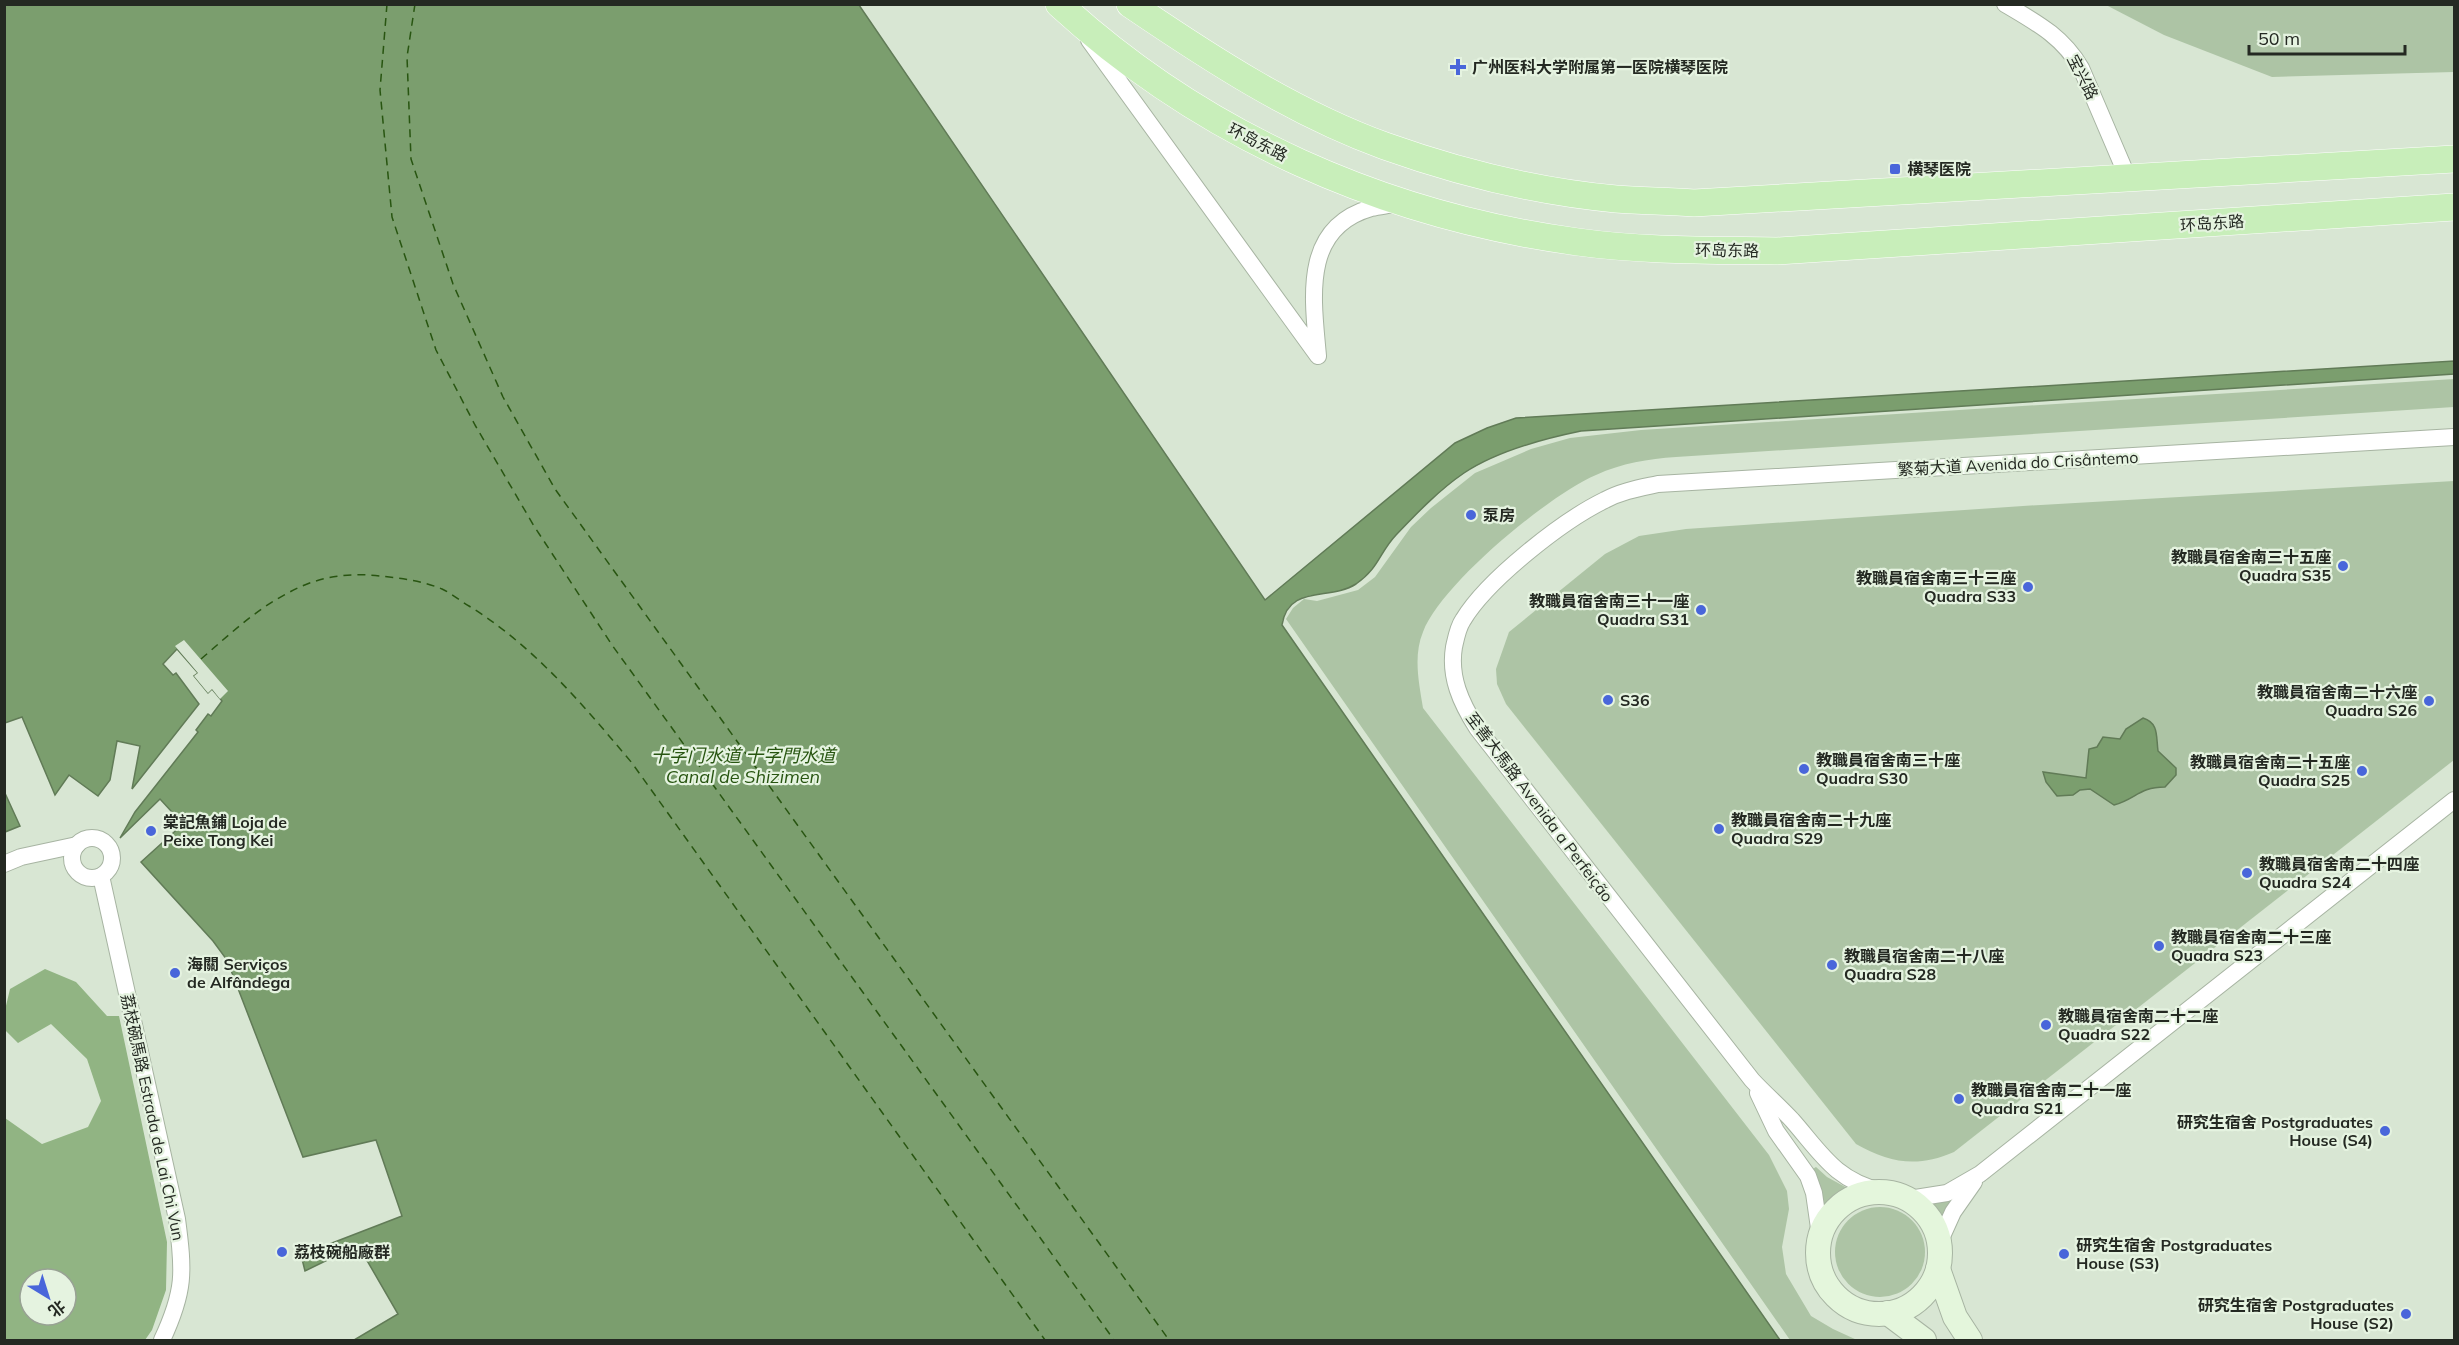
<svg xmlns="http://www.w3.org/2000/svg" width="2459" height="1345" viewBox="0 0 2459 1345" font-family="Mulish,'Noto Sans SC',sans-serif">
<rect width="100%" height="100%" fill="#d8e6d3"/>
<g fill="#adc4a5">
<path d="M2106,5h348v67l-182,5 -108,-42z"/>
<path d="M2454,379v28l-778,50c-28,2 -54,6 -80,18 -47,20 -155,109 -173,157 -10,24 -4,51 0,76l346,447 18,36 2,18 -7,38 4,27 25,42 22,13 24,11h-67l-504,-721 7,-11 11,-9 13,2 41,-11 17,-13 36,-50 20,-19 44,-35 56,-24 39,-11 71,-8z"/>
<path d="M2454,481v279l-500,392c-37,16 -64,11 -98,-8l-350,-440 -9,-20 -1,-15 13,-37 96,-78 34,-18 47,-7 337,-23z"/>
<path d="M1816,1167l11,10 22,12v3l-21,15h-3l-2,-3 -12,-34z"/>
<path d="M1956,1194l-17,31 -15,-21z"/>
<circle cx="1880" cy="1252" r="45"/>
</g>
<path fill="#91b483" fill-rule="evenodd" d="M45,969l31,13 31,34h12l48,226 -1,48 -14,40 -7,10h-140v-222l37,26 46,-17 13,-26 -14,-42 -36,-35 -33,19 -13,-13v-20l5,-21zM30,1279h36v36h-36z"/>
<g fill="#7b9e6e" stroke="#617b57" stroke-width="1.5">
<path d="M5,5h854l406,595 190,-157 32,-15 29,-10 938,-57v13l-873,57c-39,8 -84,20 -117,42 -25,17 -47,40 -68,62 -17,18 -16,32 -40,49 -26,17 -68,0 -74,41l498,715h-1426l44,-26 -40,-69 -53,26 -4,-16 101,-39 -26,-76 -73,17 -76,-197 -14,-19 -72,-79 42,-38 -23,-25 -40,39 15,-26 63,-80 -2,-2 12,-16 3,2 11,-15 -10,-12 -4,4 -14,-17 4,-3 -21,-24 -14,15 10,11 3,-2 23,31 -67,85 8,-43 -23,-5 -7,39 -12,16 -29,-21 -14,20 -33,-78 -17,6z"/>
<path d="M2143,718c16,5 13,18 15,33l18,17v7l-11,12c-26,0 -29,12 -51,18l-24,-16 -10,1 -7,5 -16,1 -11,-14 -3,-10 43,6 3,-29 8,-2 6,-10 17,2 6,-10z"/>
<path d="M4,791l16,35 -15,6 -1,-1z"/>
</g>
<path fill="#d8e6d3" d="M184,640l44,51 -8,8 -8,-10 -4,4 -14,-17 4,-3 -23,-27z"/>
<g fill="none" stroke-linecap="round" stroke-linejoin="round">
<g stroke="#285511" stroke-width="1.5" stroke-dasharray="8 6" stroke-linecap="butt">
<path d="M387,4l-7,86 12,127 44,133 39,75 59,101 78,119 502,695"/>
<path d="M415,4l-8,53 4,102 42,125 50,113 52,92 614,851"/>
<path d="M201,659c28,-24 54,-49 87,-66 28,-16 60,-21 92,-17 20,2 43,5 62,13 9,4 18,12 27,17 66,41 114,99 163,157l413,577"/>
</g>
<defs>
<g id="street">
<path d="M2005,4c32,19 57,32 76,64l47,110"/>
<path d="M1089,40l229,316c-5,-57 -17,-128 53,-148 9,-2 19,-3 28,-5"/>
<circle cx="92" cy="858" r="20"/>
<path d="M4,864l17,-7 56,-12"/>
<path d="M101,876l76,343c7,53 8,72 -15,121"/>
<path d="M1758,1093l18,38 32,45 6,17 6,42"/>
<path d="M1881,1191c-46,-11 -60,-38 -89,-71 -13,-14 -27,-26 -40,-40l-275,-352c-16,-25 -28,-51 -23,-81 2,-9 4,-20 9,-27 24,-40 99,-99 142,-120 17,-9 35,-12 53,-16l796,-47"/>
<path d="M1909,1199l38,-6 33,-19 474,-374"/>
<path d="M1939,1243l14,-31 21,-30"/>
</g>
<g id="secondary">
<circle cx="1879" cy="1253" r="61"/>
<path d="M1938,1269l17,48 15,23"/>
<path d="M1888,1313l36,27"/>
</g>
<g id="primary">
<path d="M1059,4c144,132 326,212 519,238 65,9 133,8 199,9l677,-44"/>
<path d="M1130,4c81,55 164,109 255,142 73,26 154,46 231,53 26,2 52,2 78,4l760,-44"/>
</g>
</defs>
<use href="#street" stroke="#a7b4a2" stroke-width="18"/>
<use href="#secondary" stroke="#a7b4a2" stroke-width="26"/>
<use href="#primary" stroke="#fff" stroke-width="28"/>
<use href="#street" stroke="#fff" stroke-width="16"/>
<use href="#secondary" stroke="#e4f6dc" stroke-width="24"/>
<use href="#primary" stroke="#c8eeba" stroke-width="27"/>
</g>
<g fill="#4966da" stroke="#e5f3e0" stroke-width="2">
<path d="M1455 58h6v6h6v6h-6v6h-6v-6h-6v-6h6z"/>
<rect x="1889" y="163" width="12" height="12" rx="3"/>
<circle cx="1471" cy="515" r="6"/>
<circle cx="2343" cy="566" r="6"/>
<circle cx="2028" cy="587" r="6"/>
<circle cx="1701" cy="610" r="6"/>
<circle cx="1608" cy="700" r="6"/>
<circle cx="2429" cy="701" r="6"/>
<circle cx="1804" cy="769" r="6"/>
<circle cx="2362" cy="771" r="6"/>
<circle cx="1719" cy="829" r="6"/>
<circle cx="151" cy="831" r="6"/>
<circle cx="2247" cy="873" r="6"/>
<circle cx="2159" cy="946" r="6"/>
<circle cx="1832" cy="965" r="6"/>
<circle cx="175" cy="973" r="6"/>
<circle cx="2046" cy="1025" r="6"/>
<circle cx="1959" cy="1099" r="6"/>
<circle cx="2385" cy="1131" r="6"/>
<circle cx="282" cy="1252" r="6"/>
<circle cx="2064" cy="1254" r="6"/>
<circle cx="2406" cy="1314" r="6"/>
</g>
<g text-anchor="middle" stroke-width="4.5" stroke-linejoin="round" paint-order="stroke">
<g font-size="16" font-weight="bold" fill="#242922" stroke="#e5f3e0" text-anchor="start">
<text x="1472" y="73">广州医科大学附属第一医院横琴医院</text>
<text x="1907" y="175">横琴医院</text>
<text x="1483" y="521">泵房</text>
<text x="2331" y="563" text-anchor="end">教職員宿舍南三十五座<tspan x="2331" dy="18">Quadra S35</tspan></text>
<text x="2016" y="584" text-anchor="end">教職員宿舍南三十三座<tspan x="2016" dy="18">Quadra S33</tspan></text>
<text x="1689" y="607" text-anchor="end">教職員宿舍南三十一座<tspan x="1689" dy="18">Quadra S31</tspan></text>
<text x="2417" y="698" text-anchor="end">教職員宿舍南二十六座<tspan x="2417" dy="18">Quadra S26</tspan></text>
<text x="1620" y="706">S36</text>
<text x="1816" y="766">教職員宿舍南三十座<tspan x="1816" dy="18">Quadra S30</tspan></text>
<text x="2350" y="768" text-anchor="end">教職員宿舍南二十五座<tspan x="2350" dy="18">Quadra S25</tspan></text>
<text x="1731" y="826">教職員宿舍南二十九座<tspan x="1731" dy="18">Quadra S29</tspan></text>
<text x="163" y="828">棠記魚鋪 Loja de<tspan x="163" dy="18">Peixe Tong Kei</tspan></text>
<text x="2259" y="870">教職員宿舍南二十四座<tspan x="2259" dy="18">Quadra S24</tspan></text>
<text x="2171" y="943">教職員宿舍南二十三座<tspan x="2171" dy="18">Quadra S23</tspan></text>
<text x="1844" y="962">教職員宿舍南二十八座<tspan x="1844" dy="18">Quadra S28</tspan></text>
<text x="187" y="970">海關 Serviços<tspan x="187" dy="18">de Alfândega</tspan></text>
<text x="2058" y="1022">教職員宿舍南二十二座<tspan x="2058" dy="18">Quadra S22</tspan></text>
<text x="1971" y="1096">教職員宿舍南二十一座<tspan x="1971" dy="18">Quadra S21</tspan></text>
<text x="2373" y="1128" text-anchor="end">研究生宿舍 Postgraduates<tspan x="2373" dy="18">House (S4)</tspan></text>
<text x="2076" y="1251">研究生宿舍 Postgraduates<tspan x="2076" dy="18">House (S3)</tspan></text>
<text x="294" y="1258">荔枝碗船廠群</text>
<text x="2394" y="1311" text-anchor="end">研究生宿舍 Postgraduates<tspan x="2394" dy="18">House (S2)</tspan></text>
</g>
<g font-size="16" fill="#242922" stroke="#e5f3e0">
<text transform="translate(2083 77) rotate(63)" y="6">宝兴路</text>
<text transform="translate(1258 142) rotate(27)" y="6">环岛东路</text>
<text transform="translate(2212 223) rotate(-4)" y="6">环岛东路</text>
<text transform="translate(1727 250) rotate(1)" y="6">环岛东路</text>
<text transform="translate(2018 463) rotate(-3)" y="6">繁菊大道 Avenida do Crisântemo</text>
<text transform="translate(1540 807) rotate(53)" y="6">至善大馬路 Avenida a Perfeição</text>
<text transform="translate(153 1117) rotate(78)" y="6">荔枝碗馬路 Estrada de Lai Chi Vun</text>
</g>
<g font-size="18" font-style="italic" fill="#285511" stroke="#e5f3e0">
<text x="743" y="762">十字门水道 十字門水道<tspan x="743" dy="21">Canal de Shizimen</tspan></text>
</g>
</g>
<rect width="2459" height="1345" fill="none" stroke="#242922" stroke-width="12"/>
<g transform="translate(48 1297) rotate(142)"><circle r="28" fill="#e5f3e0" stroke="#98a294" stroke-width="1.5"/>
<path d="M0-4.5L10 22L0 15L-10 22Z" fill="#4966da"/>
<text y="-9" font-size="16" font-weight="bold" text-anchor="middle" fill="#242922">北</text>
</g>
<path d="M2249 45v9h156v-9" fill="none" stroke="#242922" stroke-width="3"/>
<text x="2258" y="45" font-size="18" fill="#242922" stroke="#e5f3e0" stroke-width="4.5" paint-order="stroke">50 m</text>
</svg>
